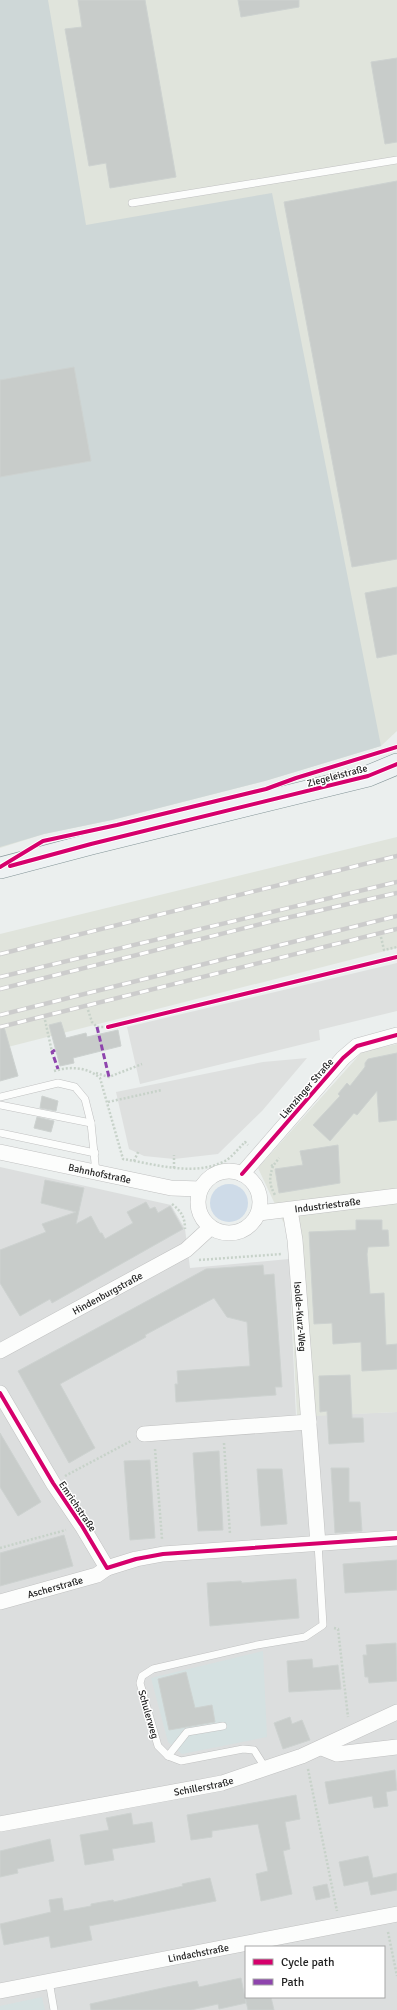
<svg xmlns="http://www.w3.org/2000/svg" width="397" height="2010" viewBox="0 0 397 2010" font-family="Signika,sans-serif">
<rect width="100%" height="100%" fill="#ebefee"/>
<path fill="#dcdede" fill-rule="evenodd" d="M0,1167l171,38 14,24 5,39 99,-9 7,157 101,-4v598h-397zM246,1947h138v50h-138z"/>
<g fill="#e0e4dc">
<path d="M0,0h397v731l-16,15 -116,35 -153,39 -68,14 -44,14z"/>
<path d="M397,837v111l-397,101v-115z"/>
<path d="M397,1044v368l-100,5 -9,-185 -30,-64 104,-116z"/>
</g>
<g fill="#d5e1e1">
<path d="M263,1651l4,86 -85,17 -14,-12 -17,-64z"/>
<path d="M42,1997l3,13h-45v-4z"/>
</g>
<path fill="#ced7d7" d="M0,0h48l38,225 186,-32 109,553 -116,35 -153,39 -68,14 -44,13z"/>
<circle fill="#cedbe8" cx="229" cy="1203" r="19"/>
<g fill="#dee0df">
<path d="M397,963v48l-78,19 1,10 -180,44 -13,-57z"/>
<path d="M307,1058l-45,53 -44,43 -44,5 -30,-3 -15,-7 -13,-57 147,-30z"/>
</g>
<g fill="#c8ccca" stroke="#cdd2d0">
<path d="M78,0h67l31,177 -66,11 -4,-25 -17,3 -24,-137 17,-2z"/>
<path d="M238,0h61v7l-58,10z"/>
<path d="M397,58v84l-12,2 -14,-82z"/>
<path d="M397,181v378l-45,8 -68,-365z"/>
<path d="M74,367l17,94 -91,16v-97z"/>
<path d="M397,587v67l-20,4 -12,-65z"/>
<path d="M61,1022l5,16 20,-5 1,4 31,-7 3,16 -48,12 1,5 -14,3 -11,-41z"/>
<path d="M0,1027h4l14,49 -18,5z"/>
<path d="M397,1053v67l-18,2 -2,-31 -20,24 -3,-2 -24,28 -17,-16 27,-29 -2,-2 9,-11 3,3 15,-19v-4l3,-4z"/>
<path d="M42,1096l16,5 -2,10 -16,-3z"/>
<path d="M37,1117l17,4 -3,11 -17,-4z"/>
<path d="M338,1145l2,38 -61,10 -4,-24 28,-4 -3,-14z"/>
<path d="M45,1180l39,8 -8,36 15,-8 9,17h2l3,6 28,-16 -6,-11 19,-10 4,7 5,-2 3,6 12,-7 13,23 -131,74 -2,-4 -30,17 -20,-33v-33l46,-18 -4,-8 34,-12 -35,-9z"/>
<path d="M356,1220h26v10h6l1,16 -21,1 -1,7 3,40 14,-1 2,52 11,-1v25l-35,2 -1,-29 -28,2 -1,-21 -18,1 -5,-92 47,-2z"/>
<path d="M263,1265l1,10 10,-1 8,113h-7l1,8 -100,7 -1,-18h3l-1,-13 73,-5 -3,-44 -20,-5 -13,-19 -69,37 1,2 -86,47 35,64 -26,15 -51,-92 188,-102z"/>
<path d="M350,1375l2,43h11l1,24 -35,2 -2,-33 -7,1 -1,-36z"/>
<path d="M0,1433l41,69 -23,14 -18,-29z"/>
<path d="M219,1451l4,79 -25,1 -5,-78z"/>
<path d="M150,1460l5,78 -25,2 -6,-79z"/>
<path d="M331,1468h18v34h11l2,29 -27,2z"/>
<path d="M257,1469h25l5,55 -26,2z"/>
<path d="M64,1535l9,31 -73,20v-33z"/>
<path d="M397,1560v30l-52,3 -2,-29z"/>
<path d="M296,1579l3,39 -89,8 -3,-43 34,-2 1,2z"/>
<path d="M396,1643l1,38 -28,2 -1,-6h-3l-2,-22h4l-1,-10z"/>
<path d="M312,1659l1,9 25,-3 3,24 -52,3 -2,-31z"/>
<path d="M186,1672l9,36 17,-3 3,17 -46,8 -11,-51z"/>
<path d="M290,1717l2,7 10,-4 8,20 -27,9 -9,-26z"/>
<path d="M395,1770l2,20 -11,2 2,14 -14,2 -2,-12 -43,8 -4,-22z"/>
<path d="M296,1795l4,24 -15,3 5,27 -7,2 9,43 -31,7 -5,-27 12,-3 -10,-47 -46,7v6l-21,3 -4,-25z"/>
<path d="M131,1813l2,12 19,-3 3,20 -43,7 2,11 -29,5 -5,-30 29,-5 -3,-12z"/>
<path d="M50,1839l4,22 -37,8 1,4 -18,4v-26z"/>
<path d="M368,1856l5,22 24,-5v17l-26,5 -3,-14 -24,5 -5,-24z"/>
<path d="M210,1878l6,23 -127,25 3,14 -41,8 -2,-12 -45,9 -4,-21 51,-12 -2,-12 13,-2 2,13 27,-5v-2l22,-4 1,2 69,-16 -1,-2z"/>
<path d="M327,1884l3,13 -14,3 -3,-13z"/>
<path d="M241,1978l5,25 -27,6 -1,-5 -27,6h-100l-1,-6 77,-17 30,-6 2,6z"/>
<path d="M245,1997h26l3,13h-26z"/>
</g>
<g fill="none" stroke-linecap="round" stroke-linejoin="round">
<defs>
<g id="lane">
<path d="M132,203l265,-43"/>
<path d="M0,1097l58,-14 17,4 10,12 6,24 5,50"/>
<path d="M0,1105l91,18"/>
<path d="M0,1133l95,20"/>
<path d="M168,1756l19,-24 36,-6"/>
<path d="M266,1769l-12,-19 -11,-1 -62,12 -13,-5 -10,-10 -18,-63 2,-7 11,-7 104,-24 48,-8 18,-12 -5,-81"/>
<path d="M49,1981l5,29"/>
</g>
<g id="street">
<path id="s1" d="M0,1152l171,36 29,1"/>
<circle cx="229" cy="1202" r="31"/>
<path d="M242,1174l101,-116 14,-12 40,-11"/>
<path id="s2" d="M290,1210l5,30 23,304"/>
<path id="s3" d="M259,1213l138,-17"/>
<path id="s4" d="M0,1351l186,-101 24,-22"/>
<path d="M0,1393l53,90 29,43 25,42 29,-9 27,-5 234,-16"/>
<path d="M144,1434l165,-12"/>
<path id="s5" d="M0,1602l97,-27 10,-7"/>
<path d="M322,1748l15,6 60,-7"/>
<path id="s6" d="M0,1824l222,-41 80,-27 95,-44"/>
<path id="s7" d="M0,1991l397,-77"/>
</g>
<path id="secondary" d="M0,868l91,-24 277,-68 29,-12"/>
</defs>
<use href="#lane" stroke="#c0c1c1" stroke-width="8"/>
<use href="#street" stroke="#c0c1c1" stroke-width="16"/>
<use href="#secondary" stroke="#849598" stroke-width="22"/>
<g stroke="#c7d2c9" stroke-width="2.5" stroke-dasharray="2 2" stroke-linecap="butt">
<path d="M381,937l3,13 13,-3"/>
<path d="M88,1010l4,12 5,5h11"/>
<path d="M45,1020l7,32"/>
<path d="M54,1071c17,-5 33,-4 46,7l23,81c32,5 71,18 102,2 7,-4 14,-13 20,-19l3,3"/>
<path d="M96,1073l13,4 33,-13"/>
<path d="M108,1102l54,-12"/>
<path d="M134,1161l5,-11"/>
<path d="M271,1165l2,1 6,-8"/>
<path d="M273,1166c-4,12 -4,18 2,29"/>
<path d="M174,1168v-13"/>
<path d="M172,1204c9,7 13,13 13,25"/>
<path d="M199,1260l83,-6"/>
<path d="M224,1443l6,91"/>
<path d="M155,1449l7,90"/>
<path d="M65,1476l66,-35"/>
<path d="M0,1548l66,-18"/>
<path d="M334,1628l4,1 10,88"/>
<path d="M308,1769l29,142"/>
<path d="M388,1932l9,44"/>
</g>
<use href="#lane" stroke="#fcfdfc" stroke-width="7"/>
<use href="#street" stroke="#fcfdfc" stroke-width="15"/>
<use href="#secondary" stroke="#eef2f3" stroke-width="21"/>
<defs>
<g id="rail">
<path d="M0,954l397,-98"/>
<path d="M0,977l397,-95"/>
<path d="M0,989l273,-68 124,-28"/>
<path d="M0,1015l397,-99"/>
<path d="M0,1027l397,-98"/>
</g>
</defs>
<use href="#rail" stroke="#ccc" stroke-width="4.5"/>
<use href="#rail" stroke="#fff" stroke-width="3" stroke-dasharray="9" stroke-linecap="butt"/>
<g stroke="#8e44ad" stroke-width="3" stroke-dasharray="6 3" stroke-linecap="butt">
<path d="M97,1027l12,50"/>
<path d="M55,1050l-3,2 6,17"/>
</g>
<defs>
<g id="cycleway">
<path d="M10,866l81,-22 277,-68 29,-12"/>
<path d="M0,867l43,-26 74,-16 149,-36 30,-11 101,-31"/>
<path d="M108,1027l289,-70"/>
<path d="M242,1174l101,-116 14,-12 40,-11"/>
<path d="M0,1393l53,90 29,43 25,42 29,-9 27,-5 234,-16"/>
</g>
</defs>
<use href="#cycleway" stroke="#fff" stroke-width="6"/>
<use href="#cycleway" stroke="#d6006c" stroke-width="4"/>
</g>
<g text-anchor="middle" stroke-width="3" stroke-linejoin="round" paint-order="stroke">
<g font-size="10" fill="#222" stroke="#fff">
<text transform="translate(337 775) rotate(-15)" y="4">Ziegeleistraße</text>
<text transform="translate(306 1088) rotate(-49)" y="4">Lienzinger Straße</text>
<text dy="4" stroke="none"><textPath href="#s1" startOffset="102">Bahnhofstraße</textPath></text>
<text dy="4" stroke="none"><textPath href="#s3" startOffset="69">Industriestraße</textPath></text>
<text dy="4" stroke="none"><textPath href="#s4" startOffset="122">Hindenburgstraße</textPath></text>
<text dy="4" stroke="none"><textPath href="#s2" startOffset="107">Isolde-Kurz-Weg</textPath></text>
<text transform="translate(78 1506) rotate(56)" y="4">Emrichstraße</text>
<text dy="4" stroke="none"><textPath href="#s5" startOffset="57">Ascherstraße</textPath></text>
<text transform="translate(149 1714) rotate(74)" y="4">Schulerweg</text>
<text dy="4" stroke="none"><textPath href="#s6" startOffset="207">Schillerstraße</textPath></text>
<text dy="4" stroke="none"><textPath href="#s7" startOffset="202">Lindachstraße</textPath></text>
</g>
</g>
<rect x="245" y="1946" width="140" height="52" fill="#ffffff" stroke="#a7a7a7"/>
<rect x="253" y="1959" width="20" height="6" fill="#d6006c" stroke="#a7a7a7"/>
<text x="281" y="1966" font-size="12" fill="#222222">Cycle path</text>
<rect x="253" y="1979" width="20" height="6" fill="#8e44ad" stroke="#a7a7a7"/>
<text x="281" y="1986" font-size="12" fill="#222222">Path</text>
</svg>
